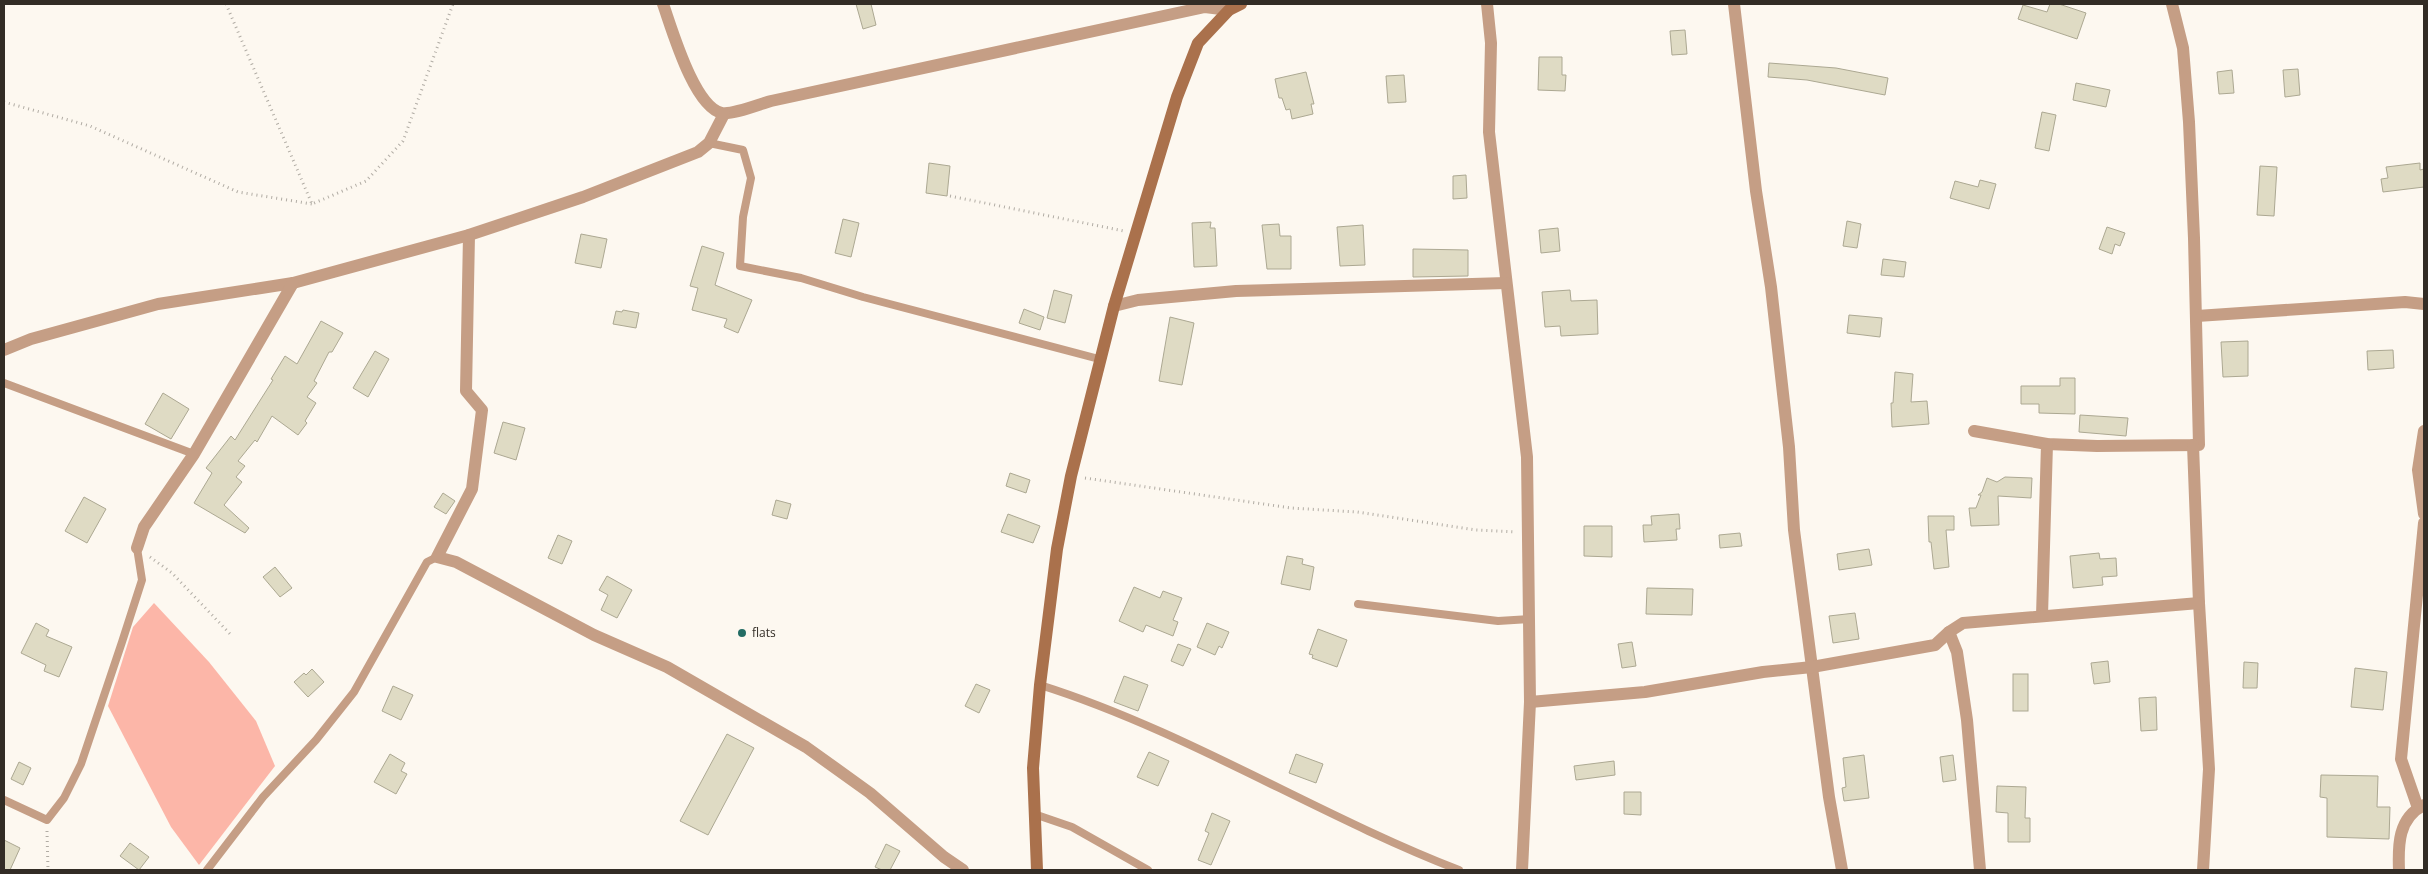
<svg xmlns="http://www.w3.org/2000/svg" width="2428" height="874" viewBox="0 0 2428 874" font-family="'Open Sans',sans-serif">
<rect width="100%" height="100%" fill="#fdf8f0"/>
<path fill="#fcb6a8" d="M154,603l55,59 47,59 19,45 -76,99 -28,-38 -63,-121 25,-79z"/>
<g fill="#dfdbc4" stroke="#aca892">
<path d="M856,4h15l5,21 -13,4z"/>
<path d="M2050,4h9l27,9 -9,26 -59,-20 5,-14 24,7z"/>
<path d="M1685,30l2,24 -15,1 -2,-24z"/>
<path d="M1539,57h23v18h4l-1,16 -27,-1z"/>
<path d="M1769,63l67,5 52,10 -3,17 -78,-15 -39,-3z"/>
<path d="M2298,69l2,26 -15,2 -2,-27z"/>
<path d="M2232,70l2,23 -15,1 -2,-22z"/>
<path d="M1306,72l8,32h-3l2,10 -21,5 -2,-10 -4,1 -4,-12h-3l-4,-19z"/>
<path d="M1404,75l2,27 -18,1 -2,-27z"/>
<path d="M2076,83l34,7 -4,17 -33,-7z"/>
<path d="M2042,112l14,3 -7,36 -14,-3z"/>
<path d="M929,163l21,3 -3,30 -21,-3z"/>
<path d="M2420,163v7l4,-1v18l-41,5 -2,-13 7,-1 -2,-11z"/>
<path d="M2260,166l17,1 -3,49 -17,-1z"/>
<path d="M1466,175l1,23 -14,1v-23z"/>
<path d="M1980,180l16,4 -7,25 -39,-11 5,-17 23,6z"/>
<path d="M843,219l16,4 -8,34 -16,-4z"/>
<path d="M1847,221l14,3 -4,24 -14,-2z"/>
<path d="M1211,222l-1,6h5l2,38 -23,1 -2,-44z"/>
<path d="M1279,224l1,12h11v33h-24l-5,-44z"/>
<path d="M1363,225l2,40 -25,1 -3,-39z"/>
<path d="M2107,227l18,6 -5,13 -5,-2 -3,10 -13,-5z"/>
<path d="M1558,228l2,23 -19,2 -2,-23z"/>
<path d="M581,234l26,5 -6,29 -26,-5z"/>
<path d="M702,246l22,7 -9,32 37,15 -14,33 -14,-6 3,-8 -35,-9 6,-22 -8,-2z"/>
<path d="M1413,249l55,1v26l-55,1z"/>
<path d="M1883,259l23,3 -2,15 -23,-2z"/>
<path d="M1054,290l18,5 -7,28 -18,-5z"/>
<path d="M1570,290l1,11 26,-1 1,34 -37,2 -1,-10 -15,1 -3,-35z"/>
<path d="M1024,309l20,8 -4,13 -21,-7z"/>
<path d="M623,310l16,3 -3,15 -23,-4 3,-13 6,1z"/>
<path d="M1849,315l33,3 -2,19 -33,-4z"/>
<path d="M1170,317l24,6 -12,62 -23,-4z"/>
<path d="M321,321l22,12 -11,19h-3l-15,29 3,2 -10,14 9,6 -11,18 2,2 -9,12 -26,-19 -15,26 -2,-2 -17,21 7,5 -9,11 6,5 -18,23 25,23 -4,5 -51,-30 18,-30 -6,-5 25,-32 4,4 38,-60 -2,-1 14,-23 12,8z"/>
<path d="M2248,341v35l-25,1 -2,-35z"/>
<path d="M2393,350l1,18 -26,2 -1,-19z"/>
<path d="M375,351l14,8 -21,38 -15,-9z"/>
<path d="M1895,372l18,2 -2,28 16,-1 2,23 -37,3 -1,-24h2z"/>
<path d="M2060,378h15v36l-36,-1v-9h-18v-18h39z"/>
<path d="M163,393l26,16 -18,30 -26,-15z"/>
<path d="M2080,415l48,3 -2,18 -47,-4z"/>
<path d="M503,422l22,6 -9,32 -22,-7z"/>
<path d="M1010,473l20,7 -4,13 -20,-7z"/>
<path d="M2005,477l27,1 -1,20 -33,-2 1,29 -28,1 -2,-18h7l5,-13h-3l4,-3 5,-14 10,4z"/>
<path d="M443,493l12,8 -9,13 -12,-7z"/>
<path d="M84,497l22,12 -19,34 -22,-12z"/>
<path d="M776,500l15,4 -4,15 -15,-4z"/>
<path d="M1008,514l32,12 -7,17 -32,-11z"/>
<path d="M1679,514l1,15h-4l1,11 -33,2 -1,-17h9l-1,-9z"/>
<path d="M1928,516h26v14h-8l3,37 -15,2 -3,-27h-2z"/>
<path d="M1584,526h28v31l-28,-1z"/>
<path d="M1740,533l2,13 -22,2 -1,-13z"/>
<path d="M558,535l14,6 -10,23 -14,-6z"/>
<path d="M1869,549l3,16 -33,5 -2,-16z"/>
<path d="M2099,553l1,6 16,-1 1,18 -15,1 1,8 -30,3 -3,-32z"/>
<path d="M1287,556l16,3 -1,5 12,3 -4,23 -29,-6z"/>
<path d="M275,567l17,21 -12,9 -17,-20z"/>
<path d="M607,576l25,14 -15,28 -16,-8 7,-15 -9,-5z"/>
<path d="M1134,587l26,11 3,-7 19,7 -9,22 5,2 -5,14 -27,-11 -3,7 -24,-11z"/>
<path d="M1647,588l46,1 -1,26 -46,-1z"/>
<path d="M1855,613l4,26 -26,4 -4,-27z"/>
<path d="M36,623l13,7 -3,6 26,11 -13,30 -15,-6 2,-6 -25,-12z"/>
<path d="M1207,623l22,9 -7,16 -3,-2 -4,9 -18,-8z"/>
<path d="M1318,629l29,11 -10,27 -25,-9 1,-3 -4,-1z"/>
<path d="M1632,642l4,24 -14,2 -4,-24z"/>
<path d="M1178,644l13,5 -8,17 -12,-5z"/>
<path d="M2108,661l2,21 -16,2 -3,-21z"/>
<path d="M2244,662l14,1 -1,25h-14z"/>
<path d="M2355,668l32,4 -4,38 -32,-3z"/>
<path d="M312,669l12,13 -16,15 -14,-15 10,-9 2,2z"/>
<rect x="2013" y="674" width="15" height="37"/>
<path d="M1124,676l24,9 -10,26 -24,-9z"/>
<path d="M976,684l14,6 -11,23 -14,-7z"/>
<path d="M393,686l20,9 -12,25 -19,-9z"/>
<path d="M2156,697l1,33 -16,1 -2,-33z"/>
<path d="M727,734l27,14 -46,87 -28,-14z"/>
<path d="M1149,752l20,9 -11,25 -21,-9z"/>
<path d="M390,754l15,9 -4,8 6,3 -11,20 -22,-12z"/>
<path d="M1296,754l27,10 -7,19 -27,-10z"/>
<path d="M1864,755l5,43 -25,3 -2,-13 4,-1 -3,-29z"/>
<path d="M1953,755l3,25 -13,2 -3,-25z"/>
<path d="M1614,761l1,14 -39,5 -2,-14z"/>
<path d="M19,762l12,6 -8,17 -12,-6z"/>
<path d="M2321,775l57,1 -1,31h13l-1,32 -62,-2v-39l-7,-1z"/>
<path d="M1997,786l29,1 -1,31h5v24h-22v-29l-12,-1z"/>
<path d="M1624,792h17v23l-17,-1z"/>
<path d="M1212,813l18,8 -19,44 -13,-5 11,-27 -4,-2z"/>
<path d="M4,840l16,8 -10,22h-6z"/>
<path d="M130,843l19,14 -10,13 -19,-14z"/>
<path d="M886,844l14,7 -10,19h-8l-7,-3z"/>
</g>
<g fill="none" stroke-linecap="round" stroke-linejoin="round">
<g stroke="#b1aca4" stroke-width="3" stroke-dasharray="1 4" stroke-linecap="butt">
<path d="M226,4l86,200 54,-23 37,-40 50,-137"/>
<path d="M4,102l86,24 148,66 74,12"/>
<path d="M950,196l174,35"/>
<path d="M1085,478l206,30 66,4 119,18 39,2"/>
<path d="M150,557l22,16 60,63"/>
<path d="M47,831l1,39"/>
</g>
<g stroke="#c59e85" stroke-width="8">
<path d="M709,143l34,7 8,28 -8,39 -3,49 61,12 62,19 236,62"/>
<path d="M4,383l190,71"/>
<path d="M1358,604l140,17 31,-2"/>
<path d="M1040,685c146,46 277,130 419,185"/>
<path d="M4,800l43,20 17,-22 17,-34 41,-122 20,-62 -5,-32"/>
<path d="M1034,814l38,13 76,43"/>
<path d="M207,870l56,-73 53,-57 38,-48 73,-130 10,-5"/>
</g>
<g stroke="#c59e85" stroke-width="12">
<path d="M663,4c9,25 31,103 59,109 10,2 38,-9 49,-12l434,-94 24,3"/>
<path d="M1487,4l4,39 -2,89 38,325 3,245 -8,168"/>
<path d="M1734,4l22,187 15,96 18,160 5,83 35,267 13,73"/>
<path d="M469,235l-3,156 16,19 -10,79 -35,68 19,5 138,73 73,32 139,80 64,46 74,64 19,13"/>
<path d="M1114,306l24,-6 98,-9 270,-8"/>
<path d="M2197,316l208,-14 19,2"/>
<path d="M4,350l27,-11 127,-35 135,-21 176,-48 114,-38 115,-45 11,-9 15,-29"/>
<path d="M1974,431l73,13 50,2 102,-1 -5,-207 -5,-116 -6,-74 -11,-44"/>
<path d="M2424,431l-6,39 6,44"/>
<path d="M2193,445l6,158 10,166 -6,101"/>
<path d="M137,548l7,-21 50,-73 99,-171"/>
<path d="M2042,616l5,-172"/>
<path d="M1949,632l8,20 10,68 13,150"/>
<path d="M1530,702l115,-10 118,-20 49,-5 123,-22 14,-13 14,-9 236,-20"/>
<path d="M2418,808l-17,-49 23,-236"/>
<path d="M2399,870c-1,-25 -1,-52 25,-65"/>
</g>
<path stroke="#aa714c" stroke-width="12" d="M1037,870l-4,-102 7,-83 17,-136 14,-73 43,-170 63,-209 21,-54 31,-33 12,-6"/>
</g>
<circle fill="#236c64" stroke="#fdf8f0" stroke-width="2" cx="742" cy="633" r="5"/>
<g text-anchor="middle" stroke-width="5" stroke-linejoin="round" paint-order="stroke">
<g font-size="12" fill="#322c25" stroke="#fdf8f0" text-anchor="start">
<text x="752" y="637">flats</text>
</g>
</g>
<rect width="2428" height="874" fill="none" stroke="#322c25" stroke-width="10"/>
</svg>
